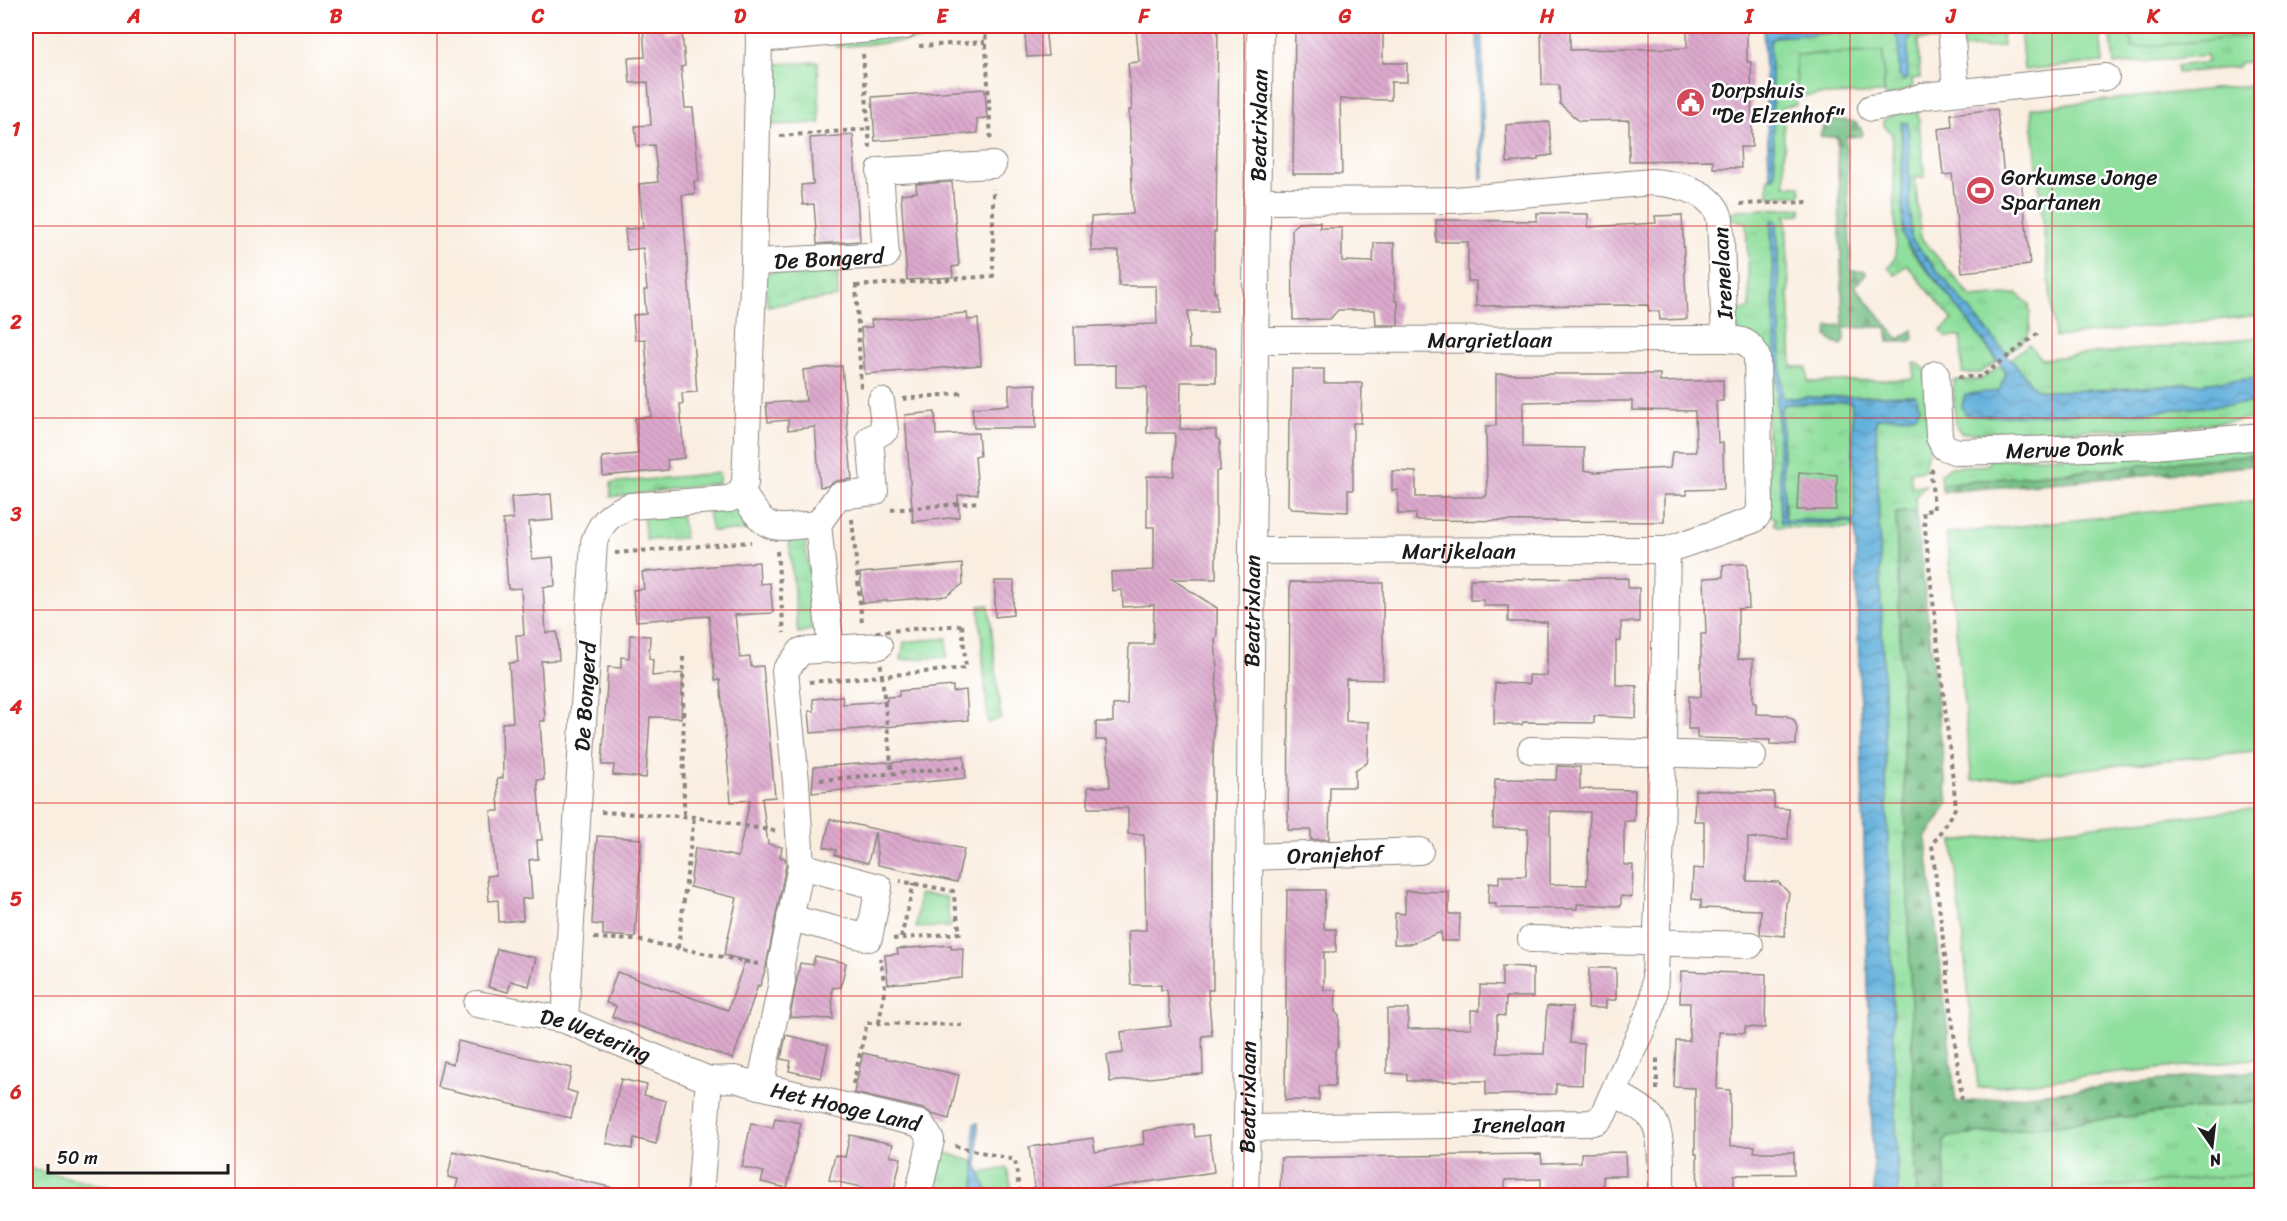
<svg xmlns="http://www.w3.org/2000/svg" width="2287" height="1221" viewBox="0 0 2287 1221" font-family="Sriracha,sans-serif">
<defs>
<pattern id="grass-tufts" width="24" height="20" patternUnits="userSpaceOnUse" patternTransform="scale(1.5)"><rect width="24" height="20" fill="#8fdf9d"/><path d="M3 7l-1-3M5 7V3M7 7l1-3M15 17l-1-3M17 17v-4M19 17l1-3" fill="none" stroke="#7bbf87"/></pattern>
<pattern id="forest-firs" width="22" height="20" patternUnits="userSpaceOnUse" patternTransform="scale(1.5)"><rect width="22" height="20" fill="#73be84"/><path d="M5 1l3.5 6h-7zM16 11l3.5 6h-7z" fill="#5e9a6b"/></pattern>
<pattern id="water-waves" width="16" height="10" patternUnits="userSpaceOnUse" patternTransform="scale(1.5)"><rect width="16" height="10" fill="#64b1dd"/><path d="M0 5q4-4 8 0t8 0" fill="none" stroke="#528fb2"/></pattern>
<pattern id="building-back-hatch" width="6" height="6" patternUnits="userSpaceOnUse" patternTransform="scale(1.5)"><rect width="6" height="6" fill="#dca9cd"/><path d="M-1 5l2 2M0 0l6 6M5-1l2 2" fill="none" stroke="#bc91af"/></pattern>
</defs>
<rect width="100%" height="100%" fill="#fff"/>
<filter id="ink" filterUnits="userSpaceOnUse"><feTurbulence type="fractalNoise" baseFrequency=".0167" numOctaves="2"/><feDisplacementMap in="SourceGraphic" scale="12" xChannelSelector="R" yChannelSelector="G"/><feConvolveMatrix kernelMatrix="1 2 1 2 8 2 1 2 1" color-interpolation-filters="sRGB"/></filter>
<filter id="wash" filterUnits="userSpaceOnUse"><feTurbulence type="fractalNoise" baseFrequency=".008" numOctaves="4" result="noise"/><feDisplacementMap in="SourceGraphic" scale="24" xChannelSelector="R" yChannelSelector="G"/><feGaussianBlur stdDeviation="1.35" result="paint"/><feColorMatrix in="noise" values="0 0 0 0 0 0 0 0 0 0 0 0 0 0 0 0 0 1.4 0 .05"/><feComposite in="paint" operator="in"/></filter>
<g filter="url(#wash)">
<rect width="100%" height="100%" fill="#faeee1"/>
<g fill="url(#grass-tufts)" stroke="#567e5c" stroke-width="1.5">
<path d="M1770,26h108l-102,4z"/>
<path d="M1931,26h11l2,14h-26l2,38 -8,1 1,8 -26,10 -3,-4 -1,-41 -87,3 1,41 -2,1 1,8 -13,2 2,79h15l1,7 -1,2 -32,1v-18h4l-2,-137 5,-4 7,-2 102,-5 8,1 7,9v36l8,1c0,-11 -5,-37 7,-44 7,-4 13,-2 17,-7z"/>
<path d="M1958,26h43l2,20 -43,3z"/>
<path d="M2110,26h20l3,21 128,-12v26l-22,2 -1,4 -60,6 -1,-7 31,-4 -1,-7 -93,10z"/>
<path d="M969,28l1,8 -134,11 1,-8z"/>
<path d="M818,62l2,61 -49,2 2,-61z"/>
<path d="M1917,105l8,72 -10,1 6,60 51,60 45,-4 12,10c3,33 3,30 -23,50l-95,-115 -10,-115 2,111 5,12 54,66 35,48 -17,12h-18l-1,-36h-15l-5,-7 12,-10 -46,-55 -12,10 -7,-8 7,-9 1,-16 -4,-108 -8,-8v-6l20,-11z"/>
<path d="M1801,208v6l-15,1 6,152h15l1,15 106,-3v-16l5,1 6,5 5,80 -4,8 -2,13 -14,2 2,14 14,-1 -11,12 1,14 -20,2 21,682h-19l-22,-777 37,-2 2,-21 -130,3 -3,-2 -5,-172 -1,-3 -5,1 10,299 1,2h69l4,2 1,4 -77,-2 -5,-4 2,-3 -7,-6 -2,-119 -31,-69v-16l14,-1 -4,-87 -14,-1 -1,-8 6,-3z"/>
<path d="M838,266v31l-70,9 -4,-33z"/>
<path d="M2261,337v41c-72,6 -144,12 -217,13l-9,-3 -25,-29 19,-15 12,15z"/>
<path d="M2001,365c6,9 4,17 -2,26l-5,1 69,22 67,-1 131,-11v16l-97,10 -203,5 -6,-9 -2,-44h28z"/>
<path d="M1850,402l2,3 3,112 -2,4 -68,-1 -4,-112 4,-4z"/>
<path d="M2261,444v10l-320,30 -1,-10 10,-7 38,-2 1,-5z"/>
<path d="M719,473v10l-108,14v-14z"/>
<path d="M743,504l4,27h-35l-5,-24z"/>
<path d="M643,515h38l4,23 -39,2z"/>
<path d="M804,535l13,93 -19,5 -9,-94z"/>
<path d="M989,605l12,113 -13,5 -9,-117z"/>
<path d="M947,638v19l-46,3 3,-18z"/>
<path d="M919,894l27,3 4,30 -34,1z"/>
<path d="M2261,1101v94h-316l-1,-55 5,-3z"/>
<path d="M944,1152l31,10v33h-43z"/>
<path d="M26,1168l122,27h-117l-5,-1z"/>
<path d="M1007,1168l6,27h-24l-9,-22z"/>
</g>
<g fill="url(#forest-firs)" stroke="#486d50" stroke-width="1.5">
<path d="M1833,120c14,0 26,-2 30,14l-2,2 -15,1 5,134h14l2,3 -12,12 44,53 14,-9 1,9 -6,3h-20l-2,-15 -42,1v15l-3,2 -7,-2 -7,-7 1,-10 15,-1 -6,-188h-15l-2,-2 4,-10z"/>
<path d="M2261,454v11l-318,27 -2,-8z"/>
<path d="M1916,511l32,293 -22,34 30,265 306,-34 -1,32 -312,36 -5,4 1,55 -28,-1 -21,-682z"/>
</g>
<g fill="#8fdf9d" stroke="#567e5c" stroke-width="1.5">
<path d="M2051,26h48l4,36 -79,8 -4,-42z"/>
<path d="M2130,26h131v9l-129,13z"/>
<path d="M1883,52l1,41 -87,3 -1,-41z"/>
<path d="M2261,84v231l-206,22 -24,-229z"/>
<path d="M2261,500v250l-289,31 -26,-247z"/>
<path d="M2261,808v250l-283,30 -25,-247z"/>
<path d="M2261,1173v22h-201l-1,-4z"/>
</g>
<g fill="url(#water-waves)" stroke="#40667c" stroke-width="1.5" fill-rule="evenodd">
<path d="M1477,26h5l2,151 -3,2z"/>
<path d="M1763,26h7l6,4 155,-4 1,1 -18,6 -6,8v37l-5,3 -4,-5v-36l-7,-9 -8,-1 -109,7 -5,5 5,132 -1,3 -3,1 -2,-10z"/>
<path d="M1902,122l6,1 3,116 124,149 9,3 66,-1 151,-12v24l-131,11 -142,3h-17l-6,-2 -3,-8 3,-12 34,-3 7,-17 -4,-8 -40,-53 -57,-72 -2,-6z"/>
<path d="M1773,220l3,1 1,3 5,172 3,2 130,-3 5,12 -3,7 -4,2 -37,2 22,777h-24l-19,-669 -4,-3h-69l-1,-2 -10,-299zM1850,402l2,3 3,113 -2,3 -68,-1 -4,-112 4,-4z"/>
<path d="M978,1123v44l11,28h-14l-1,-71z"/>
</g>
<g id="blocks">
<g fill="url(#building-back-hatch)" fill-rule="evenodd">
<path d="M643,26h21l1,7 17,-2 3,35 -4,1 4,41h8l6,73h-5l1,13 -13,1 15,197 -15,1 1,11h-3l4,54 -17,2 1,10 -65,6 -1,-19 36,-3 -3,-36 16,-1 -6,-78 -10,1 -2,-25 13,-1 -2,-24h3l-4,-42 -16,2 -2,-21 18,-1 -4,-44 19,-2 -4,-37 -17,1 -2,-20 16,-1 -3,-43 -18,1 -2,-25 17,-1z"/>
<path d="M1045,26l3,30 -21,1 -3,-30z"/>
<path d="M1158,26h60l-2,206h-2v61l2,-1 1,19h-29l1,38h27v33h-35l-1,47 36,1v8l4,3v29l-4,2v107h-44l45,29v29l-2,2 2,30 -1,33 -2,1 -1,65v222h-5l4,45 -10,1 1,38 -35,2 -58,6 -3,-27 16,-2 -2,-21 50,-6 -4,-36h-6v-5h-30l-3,-54 18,-1 -2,-96h-16v-26h-40v-21h22l-3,-47h-11v-18h17v-17l14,-1 2,-60h24l1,-39 -31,2 -1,-17 -10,1 -1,-19 43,-2v-43h-7v-51h27l1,-43h-28v-46h-31v-22l-41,1 -1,-39 83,-3 -1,-38h-37v-35h-28v-34l42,-3 -4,-104h3l-4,-47 11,-1 -3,-34z"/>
<path d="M1295,26h88v37h24v19h-16v18l-51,-1 2,75h-49z"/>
<path d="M1541,26h29v24l117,-2v-22h60v36h4l1,85h-12l1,21h-28v-8l-84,1v-41l-50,1 -19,-17 -1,-19h-17z"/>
<path d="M985,89l2,29 -10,1 1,14 -103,8 -3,-44z"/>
<path d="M1997,109l7,69 17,-1 9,88 -68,7 -10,-98 -9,1 -5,-46 14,-2 -1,-13z"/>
<path d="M1549,122l3,33 -14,2v3l-31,3 -1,-38z"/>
<path d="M853,135l7,106 -43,3 -3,-40 -11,1 -2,-20 12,-1 -3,-46z"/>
<path d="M952,182l7,84 -7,1 1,10 -46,3 -6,-86 16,-2 -1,-8z"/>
<path d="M1537,213l51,1v13l68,-4 -1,-7 27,-1 5,104 -27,1 -1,-9h-10l-1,-6 -172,1v-25h-8v-39h-32v-22l101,1z"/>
<path d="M1320,222v6h22v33l31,1 1,-19h20l1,58h3v24h-22l-1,-15h-37l-8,9 -37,1 -1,-92 6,-5z"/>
<path d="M967,313l1,7 10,-1 3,46 -116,9 -4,-46 11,-1 -1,-7z"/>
<path d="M842,366l10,113 -16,2 -9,5 -7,1 -5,-60 -27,3v-10l-20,2 -2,-19 40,-2 -3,-31z"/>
<path d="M1292,369h32v14h38l-1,40h-8v67h-5v22l-57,-3 -3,-4 1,-85 2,-1z"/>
<path d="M1496,374h164v8l63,-2v21h-7l2,42h5l1,46 -37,1v5h-23v27l-248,-2v-6h-18v-24h-6v-19l24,1v25h69l2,-3 -1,-68h10zM1572,401h60v9l63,1 1,41h-24l-2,16 -75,4 -11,-2v-22l-61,-1v-45z"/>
<path d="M1036,384v44h-62l-2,-20 37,-3v-20z"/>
<path d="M935,412l1,23 42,-2 2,23h-5l3,38 -20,1 1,22 -46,5 -8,-107z"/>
<path d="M1799,472l38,3 -1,35h-39z"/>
<path d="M551,494l2,26 -24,2 3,37 21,-2 2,29 -12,1 3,46 11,-1 2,28 -18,1 4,60h-5l4,59h-7l5,60h-5l1,19 -9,1 3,38 -10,1 1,21 -24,2 -1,-22 -9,1 -2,-25 9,-1 -5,-64h8l-2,-32 6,-1 -1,-55 11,-1 -4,-59 9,-1 -2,-27h8l-3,-47 -13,1 -5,-69 10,-1 -2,-22z"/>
<path d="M759,562l1,22 10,-1 3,30 -38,2 5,43 10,-1 1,10 12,-1 12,131 -13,1 6,46 14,3 -2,10 5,1 1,7 -20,102 -6,19 -2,-1 -25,74 -121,-42 4,-11 -10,-3 11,-31 111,38 17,-50 -21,-5 13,-57 -47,-11 5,-39 43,9 12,-57 -19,2 -11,-122h-5l-6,-64 -73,5 -3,-31 11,-1 -2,-17z"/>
<path d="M962,564l1,20 -17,12 -83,7 -3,-30z"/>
<path d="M1747,564l2,44 -11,1v50h15v44h3v11l29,1 9,5 3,7 -1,18 -26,-1v-4l-73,-2v-9h-9l1,-33 12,1v-63h5l-2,-56 19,-1v-12z"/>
<path d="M1628,578v10h11v34h-18v19h-5v44l21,1 -1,32 -42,-2v7l-71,-1 -1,3 -28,-1 1,-41 34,1v-9l18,1v-54h-39v-16h-24v-6h-14v-21z"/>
<path d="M995,581h19l-1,34 -18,2z"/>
<path d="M1290,582l93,1v97l-37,-1v42l23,1 -1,35 -1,6 -12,7v17h-25l-1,52 -18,1v-10h-23z"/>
<path d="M630,635l20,1 -1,23 4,1 -1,16 31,-3 -2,45 -31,-1 -4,61 -33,-3 1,-10h-12l6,-98 13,1v-11l8,1z"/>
<path d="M953,686v6l13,-2 2,30 -157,13 -2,-22h5l-1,-12 29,-3 1,8 44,-3v-4l12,-1v-5z"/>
<path d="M964,756l2,22 -154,15 2,-26 73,-5 1,1z"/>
<path d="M1557,766l23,1v22l55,1 -1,31h-10v44h9l-1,32 -11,-1v10l-44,-2v5l-81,-1v-4h-8l1,-21 10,1v-8h27l2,-47 -35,-1 2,-49 61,1zM1550,811l40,1 -3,73 -37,-1z"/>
<path d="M1695,790l79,2v16l15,1 -1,30 -40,-1 -1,43 31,1 11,11 -1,7 -2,3 -1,33 -25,-2 1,-24 -60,-2v-8l-9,-1 1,-31 11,1v-48h-10z"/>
<path d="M830,819l134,30 -7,33 -79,-17 -3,-33 -7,31 -33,-8 1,-5 -12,-3z"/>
<path d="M597,836l45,3 -7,98 -32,-2v-10l-11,-1z"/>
<path d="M1287,890h38l-1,39h12v23h-12v38h12l-1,22 4,4 -1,31 -3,3v36h-16v14h-34z"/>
<path d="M1405,891l44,1v22h11l-1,27h-18v-9l-32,12h-15l1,-31 10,1z"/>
<path d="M951,945v4l12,-1 -1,30 -74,6 -3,-29 13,-1 -1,-5z"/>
<path d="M497,949l39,9 -7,28 -18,-5 -3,11 -20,-5z"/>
<path d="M815,956l31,7 -5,24 -9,1 1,31 -43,-2 10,-54 13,2z"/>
<path d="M1502,966l25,1v2h6v28h-27l-1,19 -8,-1v38l47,1 3,-48 25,1 -2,36 14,1 -2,41 -26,-1v10l-70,1v-14h-79v-7l-20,-1v-64h21v20l63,-1v-18h9v-25l22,1z"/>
<path d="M1589,968h27v32h-10v8h-18z"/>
<path d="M1681,971l85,3 -1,54 -20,-1v6l-26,-1 -2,57 13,1v56h25l-1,6h40v22l-60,1v21h-36l-1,-42h-2v-66l-21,-1 2,-46h13l1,-38h-10z"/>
<path d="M786,1035l42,10 -7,33 -32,-7 2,-10 -10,-2z"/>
<path d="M458,1041l114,27 -5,22 10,3 -6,25 -134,-31 6,-26 10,3z"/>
<path d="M863,1053l96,22 -10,44 -17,-5 -8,-5 -70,-16z"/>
<path d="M621,1079l26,6 -3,10 22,6 -10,43 -22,-6 -2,11 -26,-6z"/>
<path d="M775,1118l26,5 -14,65 -26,-6 3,-10 -22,-5 9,-44 22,5z"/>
<path d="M1193,1124l2,13 14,-2 5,37 -162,24h-17l-6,-49 64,-9 2,14 49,-8 -1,-13z"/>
<path d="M850,1135l43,9 -3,12 11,2 -8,36 -64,-14 6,-25 10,2z"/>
<path d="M453,1151l157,36v9h-82l-17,-5 -1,5h-56l4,-17 -10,-2z"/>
<path d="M1625,1152l1,24h-23v17l-21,1v-5h-41v-10l-36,1v16h-18v-5l-58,1v-3l-71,3v4l-78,-3 1,-35 260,-4 1,9 39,-1v-9z"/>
</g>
</g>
</g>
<g filter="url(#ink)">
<use href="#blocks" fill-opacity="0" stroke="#8b857e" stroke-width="1.5"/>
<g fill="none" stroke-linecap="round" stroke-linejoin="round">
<defs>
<g id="minor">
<path d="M758,26l1,13 146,-13"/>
<path d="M1951,26l5,66"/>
<path d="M1871,108l31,-5 21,-7 183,-19"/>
<path id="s1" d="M754,262l132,-7 -6,-84 113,-6"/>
<path id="s2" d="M1256,340l469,-1"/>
<path id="s3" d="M1936,374l3,63 5,10 13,5 197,-6 108,-10"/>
<path d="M741,491c28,44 28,37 77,33"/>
<path d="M818,524l20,-28 37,-4 -5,-53 15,-9 -4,-29"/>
<path d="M818,524l13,126"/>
<path id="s4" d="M1252,551l415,-1"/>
<path id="s5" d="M879,646l-78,5 -16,20 11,111 5,84 -20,98 1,18 -22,104 161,38 10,16 -13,56"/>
<path d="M1531,750l222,6"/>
<path id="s6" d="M1249,857l171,-6"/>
<path d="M790,918l79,20 10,-51 -78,-21"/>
<path d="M1531,939l219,6"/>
<path id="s7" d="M477,1004l88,16 144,60 -9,116"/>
<path id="s8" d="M565,1020l29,-478c7,-20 16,-29 36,-36l99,-7 10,-5 6,-11 9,-221 5,-223"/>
<path d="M709,1080l26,-1 25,7"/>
<path d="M1614,1092c12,8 27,14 36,24 15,15 10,59 11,80"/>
<path id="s9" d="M1247,1128l342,-5 8,-2 6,-6 48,-106 3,-13 7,-158 6,-288 86,-30 5,-5 2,-8 -3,-150c-6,-16 -17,-18 -32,-18l-5,-120c-7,-28 -43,-35 -68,-37l-197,18 -196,1"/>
<path id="s10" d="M1245,1196l2,-68 5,-577 8,-525"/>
</g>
</defs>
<use href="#minor" stroke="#8b857e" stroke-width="28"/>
<g stroke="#8b857e" stroke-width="4" stroke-dasharray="4.5 4.5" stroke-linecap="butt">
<path d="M985,26l6,116"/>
<path d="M919,46l66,-4"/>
<path d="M863,54l7,94"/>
<path d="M780,136l89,-7"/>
<path d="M1740,204l71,-2"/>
<path d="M856,284l5,104"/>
<path d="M856,286l137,-10v-88"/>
<path d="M1958,377h23l60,-46"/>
<path d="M903,399l59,-6"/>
<path d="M1933,469l-2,4 3,37 -11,1 33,296 -24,38 30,257"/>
<path d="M891,510l89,-8"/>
<path d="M852,519l10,104"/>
<path d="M777,551l7,82"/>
<path d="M615,553l136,-11"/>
<path d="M962,625l4,43 -84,8 -5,-44z"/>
<path d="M683,657l1,160"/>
<path d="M809,682l73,-6 10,97"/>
<path d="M820,780l145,-13"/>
<path d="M601,812l93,5 81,14"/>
<path d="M594,938l43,2 121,24"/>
<path d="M901,938l13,-55"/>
<path d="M893,939l67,-6 -7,-42 -53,-10"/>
<path d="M678,948l16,-131"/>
<path d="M879,1023l6,-36 -5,-29"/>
<path d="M853,1084l14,-61 96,2"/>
<path d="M1657,1090v-32"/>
<path d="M955,1146l60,14 5,36"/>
</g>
<use href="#minor" stroke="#fff" stroke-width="26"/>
</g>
</g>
<path fill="none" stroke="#d62828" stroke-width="1.5" stroke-opacity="0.55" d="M235,26v1170M437,26v1170M639,26v1170M841,26v1170M1043,26v1170M1244,26v1170M1446,26v1170M1648,26v1170M1850,26v1170M2052,26v1170M26,226h2236M26,418h2236M26,610h2236M26,803h2236M26,996h2236"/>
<defs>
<symbol id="civic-disc" viewBox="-11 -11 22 22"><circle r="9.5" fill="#d1495b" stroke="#fff"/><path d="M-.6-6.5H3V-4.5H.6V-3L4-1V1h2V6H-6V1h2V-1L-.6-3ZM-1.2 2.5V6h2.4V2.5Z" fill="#fff"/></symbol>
<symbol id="stadium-disc" viewBox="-11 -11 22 22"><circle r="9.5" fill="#d1495b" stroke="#fff"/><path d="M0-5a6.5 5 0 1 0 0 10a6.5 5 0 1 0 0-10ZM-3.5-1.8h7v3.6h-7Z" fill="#fff"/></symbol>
</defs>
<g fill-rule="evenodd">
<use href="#civic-disc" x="1674" y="86" width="33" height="33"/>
<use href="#stadium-disc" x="1964" y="174" width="33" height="33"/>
</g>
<g text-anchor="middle" stroke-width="5" stroke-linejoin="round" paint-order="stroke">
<g font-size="22" fill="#1c1c1c" stroke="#fff" text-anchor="start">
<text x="1711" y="98">Dorpshuis<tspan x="1711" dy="25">"De Elzenhof"</tspan></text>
<text x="2001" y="185">Gorkumse Jonge<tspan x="2001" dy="25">Spartanen</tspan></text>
</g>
<g font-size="22" fill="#1c1c1c" stroke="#fff">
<text dy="8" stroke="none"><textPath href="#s10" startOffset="1071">Beatrixlaan</textPath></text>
<text dy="8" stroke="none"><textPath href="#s1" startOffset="75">De Bongerd</textPath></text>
<text transform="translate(1722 273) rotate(-93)" y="8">Irenelaan</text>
<text dy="8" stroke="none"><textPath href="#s2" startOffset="234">Margrietlaan</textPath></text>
<text dy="8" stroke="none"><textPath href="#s3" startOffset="196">Merwe Donk</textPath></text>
<text dy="8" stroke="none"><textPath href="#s4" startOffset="207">Marijkelaan</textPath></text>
<text dy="8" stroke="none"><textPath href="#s10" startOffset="585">Beatrixlaan</textPath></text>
<text dy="8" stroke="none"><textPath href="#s8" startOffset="324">De Bongerd</textPath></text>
<text dy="8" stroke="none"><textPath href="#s6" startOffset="86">Oranjehof</textPath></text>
<text dy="8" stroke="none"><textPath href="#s7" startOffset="123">De Wetering</textPath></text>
<text dy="8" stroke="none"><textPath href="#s10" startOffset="99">Beatrixlaan</textPath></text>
<text dy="8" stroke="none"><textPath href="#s5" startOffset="612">Het Hooge Land</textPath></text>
<text dy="8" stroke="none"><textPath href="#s9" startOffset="272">Irenelaan</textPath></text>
</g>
</g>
<rect width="2287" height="1221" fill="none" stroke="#fff" stroke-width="66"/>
<g transform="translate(2212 1146) rotate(166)" stroke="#ffffff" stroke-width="4.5" paint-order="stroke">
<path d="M0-4.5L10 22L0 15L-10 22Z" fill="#1c1c1c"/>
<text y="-9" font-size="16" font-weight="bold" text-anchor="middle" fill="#1c1c1c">N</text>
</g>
<path d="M48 1164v9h180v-9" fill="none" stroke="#1c1c1c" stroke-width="3"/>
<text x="57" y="1164" font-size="18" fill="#1c1c1c" stroke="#ffffff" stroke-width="4.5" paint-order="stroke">50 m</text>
<rect x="33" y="33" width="2221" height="1155" fill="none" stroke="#d62828" stroke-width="2"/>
<g font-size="20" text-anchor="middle" font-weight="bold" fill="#d62828">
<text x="134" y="23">A</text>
<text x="336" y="23">B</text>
<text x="538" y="23">C</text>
<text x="740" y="23">D</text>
<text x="942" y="23">E</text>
<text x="1144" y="23">F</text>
<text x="1345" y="23">G</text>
<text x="1547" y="23">H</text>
<text x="1749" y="23">I</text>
<text x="1951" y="23">J</text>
<text x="2153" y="23">K</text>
<text x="16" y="136">1</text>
<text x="16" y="329">2</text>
<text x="16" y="521">3</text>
<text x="16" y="714">4</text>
<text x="16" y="906">5</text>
<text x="16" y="1099">6</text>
</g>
</svg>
